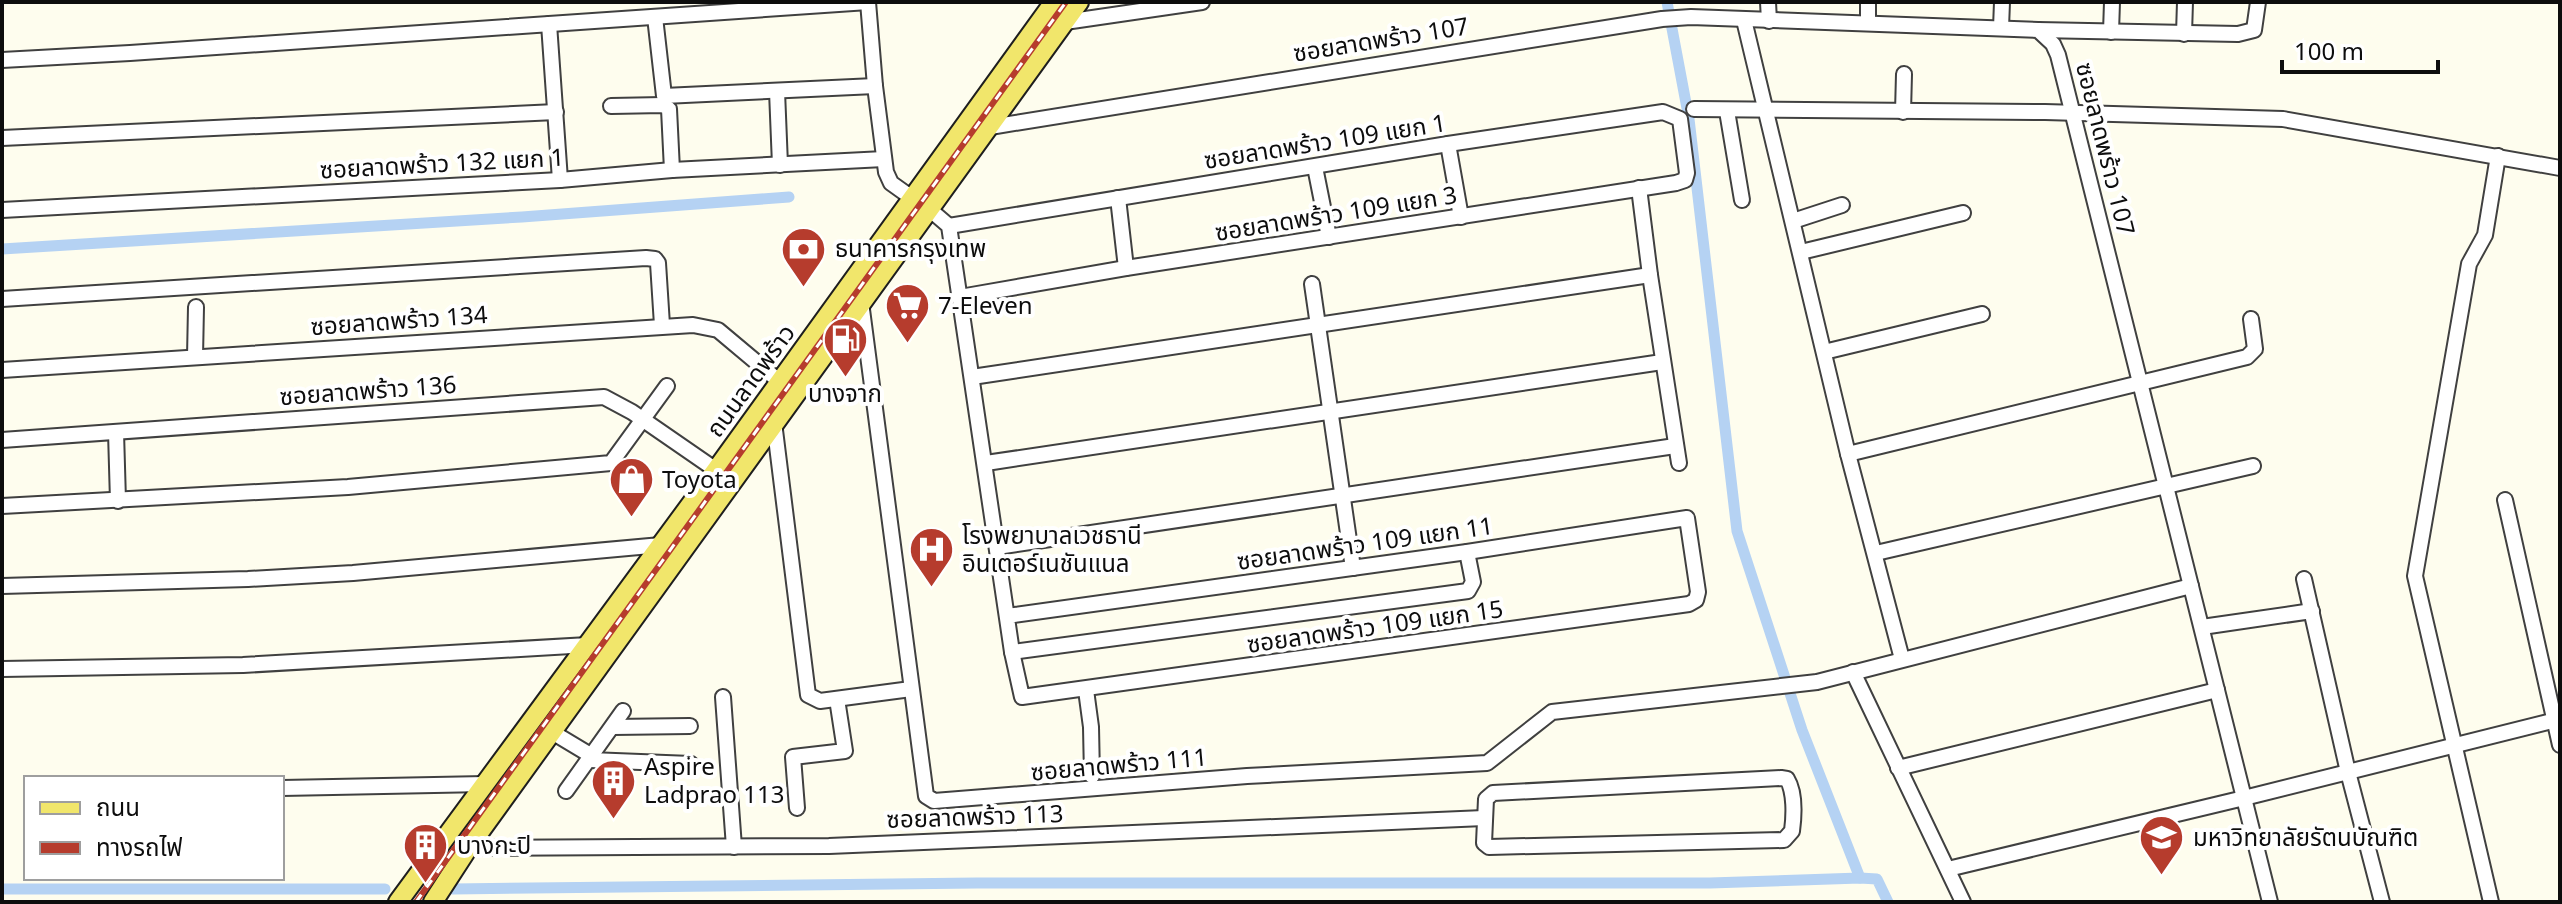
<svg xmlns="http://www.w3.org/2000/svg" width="2562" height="904" viewBox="0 0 2562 904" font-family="Georgia,'Noto Sans Thai',serif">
<rect width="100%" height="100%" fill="#fefdee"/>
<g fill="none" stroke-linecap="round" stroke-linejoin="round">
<g stroke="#b5d2f3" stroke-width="11">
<path d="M1667,2l22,117 48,412 65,199 58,148"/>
<path d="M2,249l520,-32 267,-20"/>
<path d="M2,889h383"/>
<path d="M453,889l524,-6h733l150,-5 17,1 11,23"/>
</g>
<defs>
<g id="minor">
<path d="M868,2l7,84 11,86 5,11 21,15"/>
<path d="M1768,2l1,19"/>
<path d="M1868,2v20"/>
<path d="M655,17l9,79 211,-10"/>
<path d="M1744,20l104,434 54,205"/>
<path d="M1065,22l137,-20"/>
<path d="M549,24l11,156"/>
<path d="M2001,28l1,-26"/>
<path d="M2038,30l200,4 16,-4 4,-28"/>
<path d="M2111,32l1,-30"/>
<path d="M2184,34l1,-32"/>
<path d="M2,60l128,-7 738,-51"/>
<path d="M777,91l3,74"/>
<path d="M611,106l52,-1 6,4 3,61"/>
<path d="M1694,109l351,3 238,7 277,49"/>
<path d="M1727,111l15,89"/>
<path d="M1903,112l1,-38"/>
<path d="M990,127l672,-108 29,-2 347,13 15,14 5,11 186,743 316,-79"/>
<path d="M2,138l554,-26"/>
<path d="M1448,144l13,73"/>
<path d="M1315,167l14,70"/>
<path d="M1639,188l11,87 29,188"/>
<path d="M1118,198l8,70"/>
<path d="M928,208l21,18 63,426 10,45 667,-93 7,-4 2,-8 -11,-74 -220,34 -460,64"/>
<path d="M2,210l558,-30 112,-10 212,-11"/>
<path d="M1793,221l49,-16"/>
<path d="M949,226l499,-82 215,-32 17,7 7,54 -2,7 -9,3 -550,85 -166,29"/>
<path d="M1801,252l162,-39"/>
<path d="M1312,284l41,284"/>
<path d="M2,299l644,-41 9,1 3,4 4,62"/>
<path d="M861,302l65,494 8,5 313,-25 240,-13 65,-51 265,-30 374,-96"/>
<path d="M1824,352l158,-38"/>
<path d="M195,357l1,-50"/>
<path d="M2,370l691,-45 25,5 62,52"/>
<path d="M972,377l678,-102"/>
<path d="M774,422l34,273 12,6 91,-12"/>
<path d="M116,432l2,69"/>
<path d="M2,440l602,-43 28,15 84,58"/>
<path d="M1848,454l399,-97 8,-8 -4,-30"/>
<path d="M986,463l676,-101"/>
<path d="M2505,500l55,245"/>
<path d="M2,506l346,-19 263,-24 56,-77"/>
<path d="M997,547l678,-101"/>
<path d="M1876,553l377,-87"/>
<path d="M2304,579l44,193 34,130"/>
<path d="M2,586l246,-7 105,-6 308,-28"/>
<path d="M2202,627l110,-16"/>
<path d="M1012,652l456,-61 5,-9 -6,-30"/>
<path d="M2,669l241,-4 345,-20"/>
<path d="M1853,672l110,230"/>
<path d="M1086,690l5,37 1,49"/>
<path d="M723,697l11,150"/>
<path d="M613,727l77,-1"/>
<path d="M552,732l40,24"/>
<path d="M590,760l101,4"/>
<path d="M1898,768l319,-78"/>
<path d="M1781,778l6,1c8,13 7,37 5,52l-8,9 -295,7 -5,-4 2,-44 7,-6z"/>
<path d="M282,788l203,-4"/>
<path d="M566,791l57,-80"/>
<path d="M797,808l-4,-51 52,-6 -8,-52"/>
<path d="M468,848l361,-2 655,-28"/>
<path d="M1948,869l296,-71 26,104"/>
<path d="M2491,902l-76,-326 54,-312 16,-29 13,-79"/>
</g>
<g id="major">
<path d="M398,902l318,-432 338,-468"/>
<path d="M433,902l35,-54 611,-846"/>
</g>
</defs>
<use href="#minor" stroke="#404040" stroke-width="18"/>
<use href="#major" stroke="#1e1e1e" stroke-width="22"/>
<use href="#minor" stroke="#fff" stroke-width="14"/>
<use href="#major" stroke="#f1e66b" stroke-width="18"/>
<defs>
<path id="rail" d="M416,902l650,-900"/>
</defs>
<use href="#rail" stroke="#b63c2d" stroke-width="6"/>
<use href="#rail" stroke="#fff" stroke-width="3" stroke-dasharray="9" stroke-linecap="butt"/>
</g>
<defs>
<symbol id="bank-pin" viewBox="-11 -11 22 30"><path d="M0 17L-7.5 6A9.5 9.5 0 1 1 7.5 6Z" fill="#b63c2d" stroke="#fff"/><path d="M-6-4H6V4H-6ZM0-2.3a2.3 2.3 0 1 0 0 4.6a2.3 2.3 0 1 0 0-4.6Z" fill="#fff"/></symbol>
<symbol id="supermarket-pin" viewBox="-11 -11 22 30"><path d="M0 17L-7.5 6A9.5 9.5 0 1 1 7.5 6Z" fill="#b63c2d" stroke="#fff"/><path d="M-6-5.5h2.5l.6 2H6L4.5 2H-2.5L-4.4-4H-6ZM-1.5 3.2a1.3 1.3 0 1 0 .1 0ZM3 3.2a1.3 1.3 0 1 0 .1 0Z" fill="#fff"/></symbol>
<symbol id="fuel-pin" viewBox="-11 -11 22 30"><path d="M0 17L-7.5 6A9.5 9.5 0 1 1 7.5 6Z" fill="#b63c2d" stroke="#fff"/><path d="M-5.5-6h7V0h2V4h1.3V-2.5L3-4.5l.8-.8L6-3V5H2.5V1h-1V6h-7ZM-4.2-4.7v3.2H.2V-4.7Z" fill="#fff"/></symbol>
<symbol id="shop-pin" viewBox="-11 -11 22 30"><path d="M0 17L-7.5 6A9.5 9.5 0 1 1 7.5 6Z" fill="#b63c2d" stroke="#fff"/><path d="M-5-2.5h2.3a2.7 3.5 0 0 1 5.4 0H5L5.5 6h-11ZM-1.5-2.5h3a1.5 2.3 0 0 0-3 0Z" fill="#fff"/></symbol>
<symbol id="hospital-pin" viewBox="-11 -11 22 30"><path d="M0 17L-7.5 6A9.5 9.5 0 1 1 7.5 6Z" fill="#b63c2d" stroke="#fff"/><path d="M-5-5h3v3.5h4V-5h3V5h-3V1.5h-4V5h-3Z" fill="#fff"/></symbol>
<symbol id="building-pin" viewBox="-11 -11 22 30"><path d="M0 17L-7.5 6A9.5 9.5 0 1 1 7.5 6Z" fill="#b63c2d" stroke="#fff"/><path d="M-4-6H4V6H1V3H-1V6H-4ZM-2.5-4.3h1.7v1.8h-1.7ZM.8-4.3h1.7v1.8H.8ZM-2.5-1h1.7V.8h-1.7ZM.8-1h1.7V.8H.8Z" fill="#fff"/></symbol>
<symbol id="university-pin" viewBox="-11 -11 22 30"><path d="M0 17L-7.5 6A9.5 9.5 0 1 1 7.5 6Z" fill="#b63c2d" stroke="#fff"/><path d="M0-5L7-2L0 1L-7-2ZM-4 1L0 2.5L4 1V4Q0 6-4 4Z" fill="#fff"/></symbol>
</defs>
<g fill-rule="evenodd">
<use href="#bank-pin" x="778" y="224" width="51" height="69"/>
<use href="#supermarket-pin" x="882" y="280" width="51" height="69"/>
<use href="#fuel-pin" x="820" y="314" width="51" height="69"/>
<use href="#shop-pin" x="606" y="454" width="51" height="69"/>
<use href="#hospital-pin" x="906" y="524" width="51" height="69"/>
<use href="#building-pin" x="588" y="756" width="51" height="69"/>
<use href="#university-pin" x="2136" y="812" width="51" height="69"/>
<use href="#building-pin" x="400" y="820" width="51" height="69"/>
</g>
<g text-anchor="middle" stroke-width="8" stroke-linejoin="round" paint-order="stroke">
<g font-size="24" fill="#0d0d0d" stroke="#fff">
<text transform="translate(1381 40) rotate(-9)" y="8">ซอยลาดพร้าว 107</text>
<text transform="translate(1325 142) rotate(-9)" y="8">ซอยลาดพร้าว 109 แยก 1</text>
<text transform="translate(2105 149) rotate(76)" y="8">ซอยลาดพร้าว 107</text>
<text transform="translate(442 164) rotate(-3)" y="8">ซอยลาดพร้าว 132 แยก 1</text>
<text transform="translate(1336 214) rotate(-9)" y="8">ซอยลาดพร้าว 109 แยก 3</text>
<text transform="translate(399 321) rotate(-4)" y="8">ซอยลาดพร้าว 134</text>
<text transform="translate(751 381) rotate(-54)" y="8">ถนนลาดพร้าว</text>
<text transform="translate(368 391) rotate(-4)" y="8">ซอยลาดพร้าว 136</text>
<text transform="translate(1365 544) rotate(-8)" y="8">ซอยลาดพร้าว 109 แยก 11</text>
<text transform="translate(1375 627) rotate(-8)" y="8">ซอยลาดพร้าว 109 แยก 15</text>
<text transform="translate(1119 765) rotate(-5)" y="8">ซอยลาดพร้าว 111</text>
<text transform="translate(975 817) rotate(-2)" y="8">ซอยลาดพร้าว 113</text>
</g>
<g font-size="24" fill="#0d0d0d" stroke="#fff" text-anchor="start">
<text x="835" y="257">ธนาคารกรุงเทพ</text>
<text x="938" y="314">7-Eleven</text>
<text x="845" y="402" text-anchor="middle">บางจาก</text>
<text x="662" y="488">Toyota</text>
<text x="962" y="544">โรงพยาบาลเวชธานี<tspan x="962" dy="28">อินเตอร์เนชันแนล</tspan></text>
<text x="644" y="775">Aspire<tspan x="644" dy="28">Ladprao 113</tspan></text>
<text x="2193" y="846">มหาวิทยาลัยรัตนบัณฑิต</text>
<text x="457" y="854">บางกะปิ</text>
</g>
</g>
<rect width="2562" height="904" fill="none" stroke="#0d0d0d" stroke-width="8"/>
<rect x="24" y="776" width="260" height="104" fill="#ffffff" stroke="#9e9e9e" stroke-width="2"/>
<rect x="40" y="802" width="40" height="12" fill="#f1e66b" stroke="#9e9e9e" stroke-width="2"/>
<text x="96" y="816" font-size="24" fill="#0d0d0d">ถนน</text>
<rect x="40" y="842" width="40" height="12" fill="#b63c2d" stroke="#9e9e9e" stroke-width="2"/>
<text x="96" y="856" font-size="24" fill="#0d0d0d">ทางรถไฟ</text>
<path d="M2282 60v12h156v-12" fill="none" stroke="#0d0d0d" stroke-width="4"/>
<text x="2294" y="60" font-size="24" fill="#0d0d0d" stroke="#ffffff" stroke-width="6" paint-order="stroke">100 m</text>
</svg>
